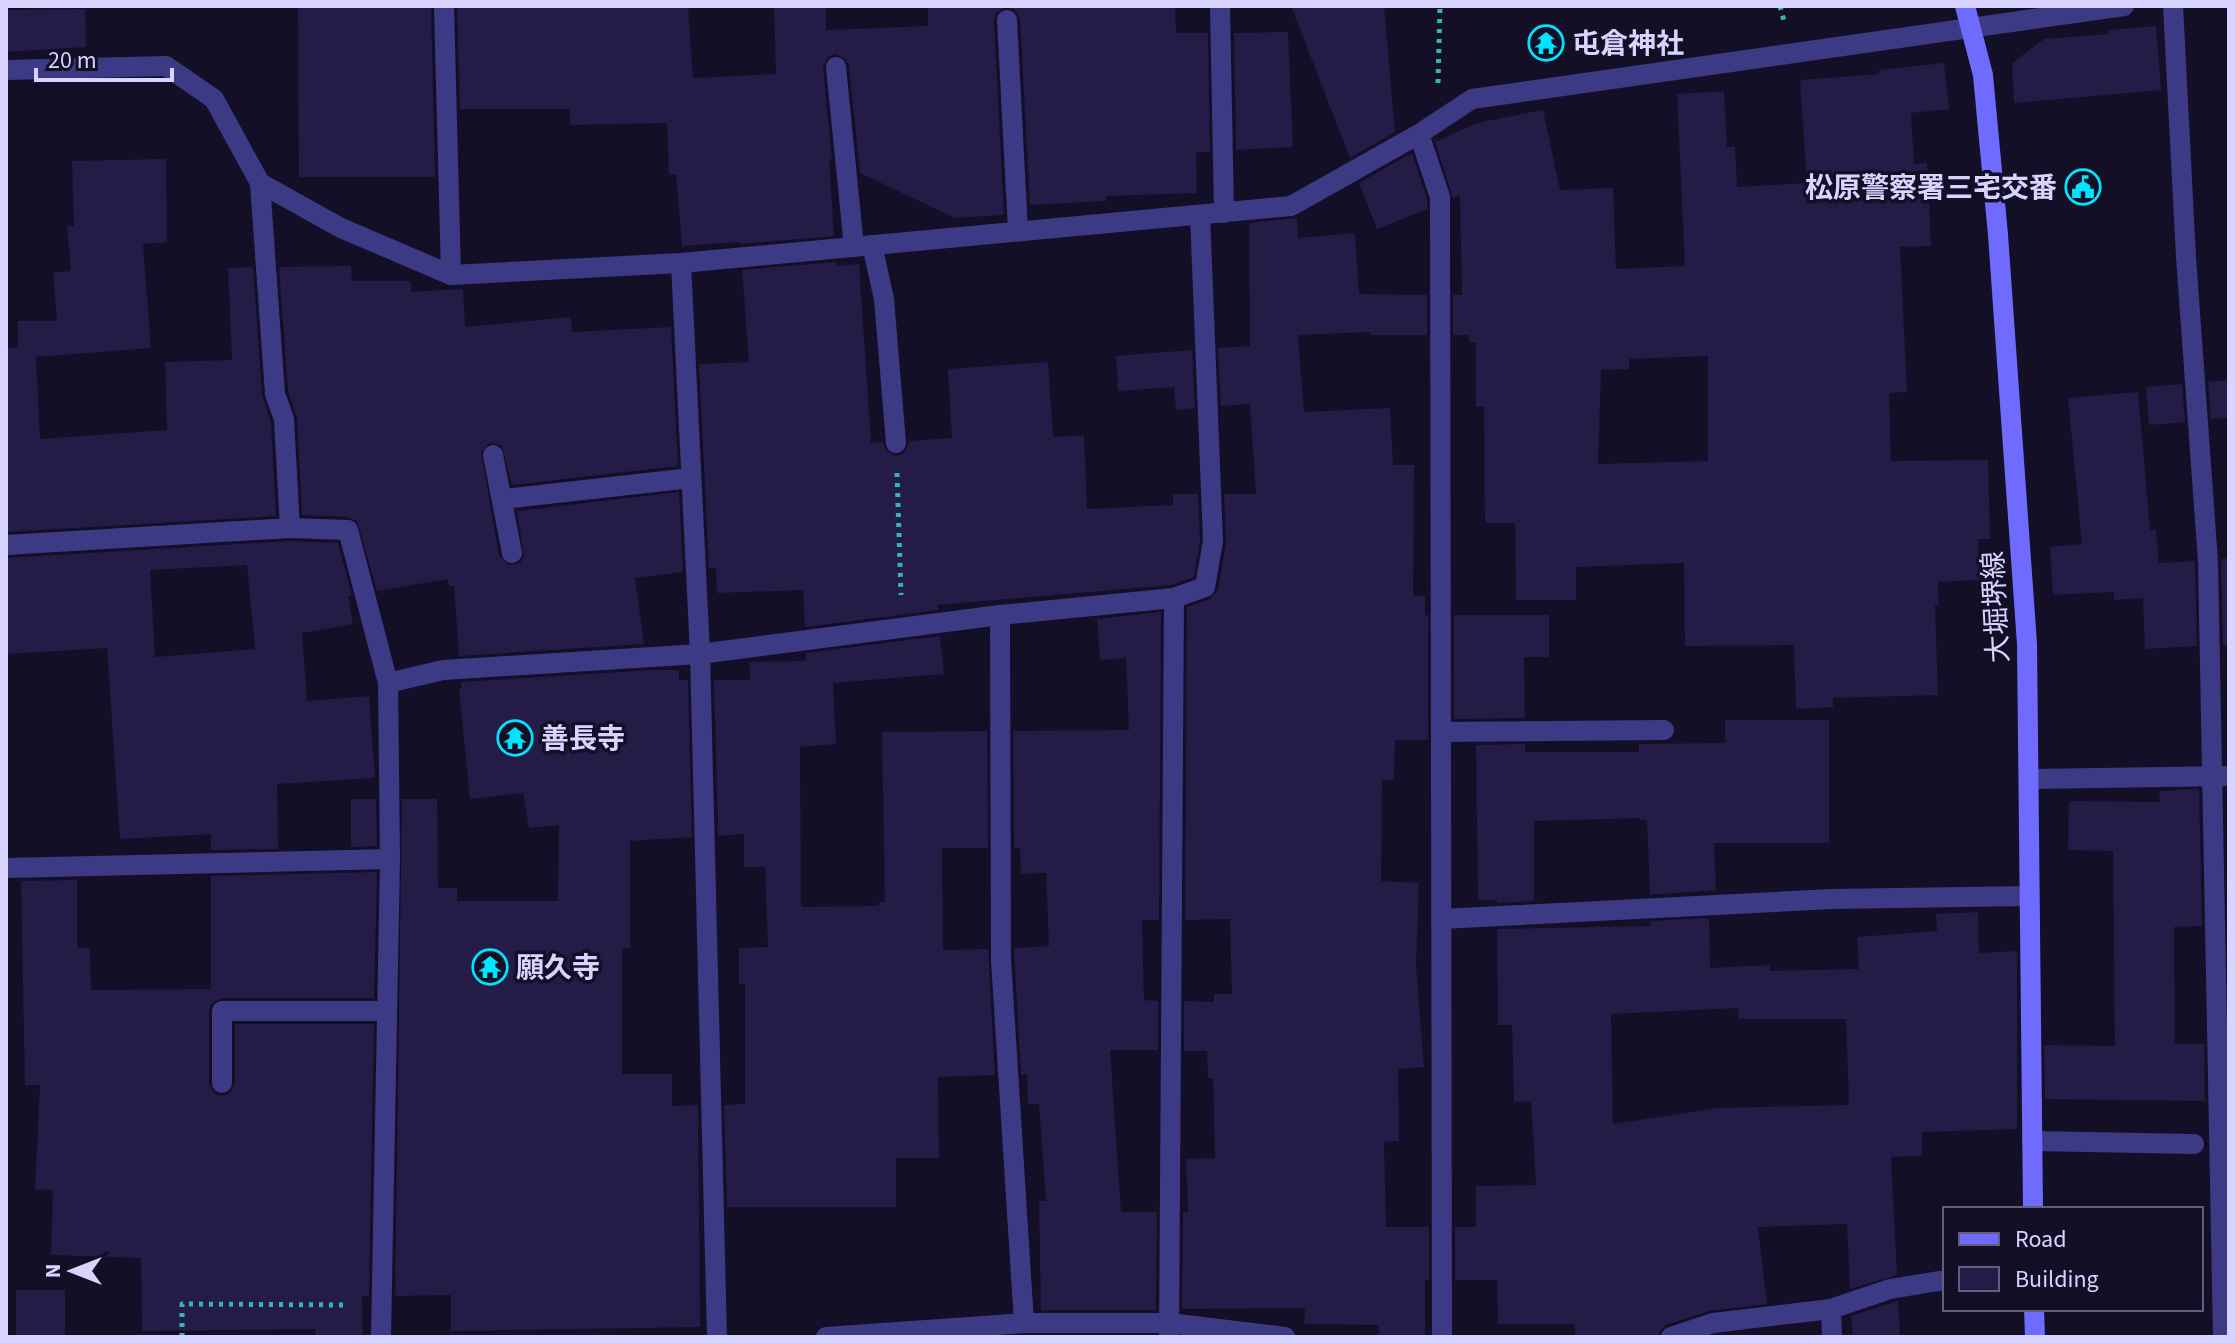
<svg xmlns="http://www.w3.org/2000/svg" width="2235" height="1343" viewBox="0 0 2235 1343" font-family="'Source Sans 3','Noto Sans JP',sans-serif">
<rect width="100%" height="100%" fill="#130f26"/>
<g fill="#241b47" fill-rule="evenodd">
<path d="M298,6h133l4,171h-136z"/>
<path d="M457,6h231l5,72 83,-4 -2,-68h52v24l102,-4v-20h247l1,27h32l2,119h-14l1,41 -91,3v5l-76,4 -10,-186 -6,-10 -8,-2 -10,6 -2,8 10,194 -49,3 -95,-45 -11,-107 -3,-7 -11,-5 -7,3 -5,11 9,92 -3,-2 5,78 -93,8 -1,-2 -58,4 -6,-71h-7l-2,-52 -97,2v-16h-110z"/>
<path d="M1291,6h93l11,126 -45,26z"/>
<path d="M85,9l1,38 -80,5v-42z"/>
<path d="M2156,26l5,64 -147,13 -2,-40 32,-24 65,-5 -1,-4z"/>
<path d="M1288,32l5,115 -57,3 -2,-117z"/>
<path d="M1944,63l5,46 -38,4 3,51 13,-1 4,83 -31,1 7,145 -18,1 2,68 97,-1 2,79h-12l2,41 -42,2 1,23h-4l3,90 -105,3v9l-37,2 -2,-64 -109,1 -1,-83 -108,4v33h-60l-1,-77h-30l-1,-116h-8v-64h-7v-8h-16v-40h9l-2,-99 -7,2 -18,-56 42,-19 66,-13 17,80 53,-2 3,81 69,-3 -8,-172 47,-3 3,56h8l2,40 70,-4 -7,-103 79,-6v-4zM1708,356v105l-110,3 3,-94 28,-1v-10z"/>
<path d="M1412,153l15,46v10l-50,20 -18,-46z"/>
<path d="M166,159l1,83 -24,2 8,104 -115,9 4,82 127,-9 -2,-68 67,-2 -4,-92 25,-1 9,128 9,27 5,94 -270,16v-184h12v-27h39l-4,-48 18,-2 -4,-45h7l-2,-65z"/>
<path d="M1297,218l1,20 57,-5 4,61 68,1v40h-57v-3l-72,3 6,77 86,-4 3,57h21l-1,131h12v19h3v125h-33l-1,40h-12l-1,101 38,2 -3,83 8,101 -26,2 1,72 -15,1 2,85h43v53h-4v55h-46v-10l-75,-1 1,-16 -123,1 1,-97h5l-2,-53 29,-1 -2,-80h-5l-1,-27h-23v-50l30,1v-8h18l-2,-75 -45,1 2,-313 23,-8 8,-9 8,-47 -2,-49h32l-6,-90 -29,2 -3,-58 32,-2 -1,-123z"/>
<path d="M836,262v4l23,-2 12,179 12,-1 3,9 10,5 8,-3 5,-12 43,-3 -4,-69 100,-7 5,75 31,-2 3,74 86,-4v-11h25l2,46 -6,37 -23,8 -234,20 1,5 -133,17 -2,-37 -86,3 -1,-25h-7l-10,-204 50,-2 -7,-92z"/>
<path d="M351,266l1,15h59v11l52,-3 2,38 106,-10 1,15 99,-5 7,139 -166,19 -10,-39 -12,-4 -9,10 18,103 10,10 11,-2 4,-7 -7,-45 162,-19 4,80 -48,6 9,66 -185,12 -5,-70h-5l-1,-7 -71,12 -20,-70 -9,-4 -46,-2 -5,-97 -9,-27 -9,-124z"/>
<path d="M1192,350l3,58 -19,2 -2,-23 -56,4 -2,-35z"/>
<path d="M2229,380v38l-18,1 -3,-37z"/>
<path d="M2182,384l3,38 -36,3 -3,-38z"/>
<path d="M2138,392l12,138 6,-1 3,34 36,-2 2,85 -52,3 -2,-51 -29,2v-8l-61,3 -3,-48 32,-3 -14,-146z"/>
<path d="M290,541l48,2 14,53h-4l5,28 -51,9 5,68 62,-5 6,82 -98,6 1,65 -67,1v-16l-91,5 -13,-191 -101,6v-96zM247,565l8,84 -100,8 -5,-87z"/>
<path d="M2221,559h8v86h-6z"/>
<path d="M1161,612l-2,308h-17l2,80 14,1v49h-48l11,162h36l-1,98h-115l-2,-109h7l-7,-97h-11l-1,-30 -6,1 -7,-127 35,-2 -3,-73 -25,1 -1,-26h-6l-1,-117 116,-1 -3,-72 -26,2 -3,-41z"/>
<path d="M1454,615h95v42h-25l1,61 -71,1z"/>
<path d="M940,636l4,38 -111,9 3,61 -36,3 1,160 78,-1v-4h6l-3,-170 105,-1 1,117h-46l1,102 45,-1 7,126 -57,2 1,81h-43v49h-169l-3,-102 21,-1v-120h-6v-36l29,-1 -3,-80h-21v-33l-26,2 -4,-156h36l-1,-18 57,-1v-8z"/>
<path d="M655,670h24v10h9l4,157 -62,4v107h-8v126h50v32l26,-1 2,222 -249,4v-36l-56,1 7,-497h35l1,89h19v13h101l1,-76 -30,3 -6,-35 -53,6 -11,-110 3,-1 -1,-6z"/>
<path d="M1725,720h104v123h-115l2,47 -66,5 -3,-75h-7v-2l-106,3v80l-37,2v-3h-19l-2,-155 49,-1v8h114v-8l86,-1z"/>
<path d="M2199,789l3,137 -28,1 1,117h29l1,57 -160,-2 -1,-54 71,1 -2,-195 -45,-1 1,-49 91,1 -1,-11z"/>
<path d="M351,799h25l1,47 -26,1z"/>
<path d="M377,872l-3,126h-152l-11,6 -2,7v73l6,10 6,2 8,-2 6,-10v-60h139l-5,272h-7l1,41h-47l-1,-8 -173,2 -1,-73 -90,-3 2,-65 -18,-1 5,-104h-15l-4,-204 56,-1v68h13l1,42 120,-1v-113z"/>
<path d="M1978,912l1,41 38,-2v178l-95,3v24l-31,1 6,118 -47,14 -3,-65 -89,3 9,77 -58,7 -43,14 -5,4 -3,8h-83v-13h-77l-1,-44h-42v-53h21v-41l60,-1 -5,-84 -17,1 -2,-77h-14l-1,-96 154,-3 -1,-5 59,-3 1,50 60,-3v6l89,-2 -2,-32 80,-6 -1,-17zM1738,1008l1,11h107l3,86 -131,3 -105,16 -2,-110z"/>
<rect x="16" y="1290" width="49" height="47"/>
<path d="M1898,1301l2,36h-47l-2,-21z"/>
</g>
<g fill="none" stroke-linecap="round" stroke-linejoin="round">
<g stroke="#2fb8b0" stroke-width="5" stroke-dasharray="4 6" stroke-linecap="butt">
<path d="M1780,6l4,15"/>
<path d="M1438,83l2,-77"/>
<path d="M897,473l4,122"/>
<path d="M182,1337v-33l166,1"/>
</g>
<g stroke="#3d3a85" stroke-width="20">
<path d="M1220,6l4,207"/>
<path d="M872,245l12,54 12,144"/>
<path d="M493,455l19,98"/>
<path d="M503,499l188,-21"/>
<path d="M222,1083v-72h165"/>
<path d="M2032,1141l162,3"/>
</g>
<g stroke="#3d3a85" stroke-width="20">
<path d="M444,6l7,269"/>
<path d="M2173,6l13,251 22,305 15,775"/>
<path d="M1007,20l11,211"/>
<path d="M836,67l18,180"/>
<path d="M6,70l160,-4 48,33 46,84 15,211 9,25 6,109 58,2 40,153 2,176 -9,478"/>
<path d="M1419,134l21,63 2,1140"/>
<path d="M260,183l81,45 110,47 230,-12 610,-57 128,-72 53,-35 652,-93"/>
<path d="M681,263l19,391 17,683"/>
<path d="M6,545l284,-17"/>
<path d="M1000,615l1,345 23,363"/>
<path d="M388,683l55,-13 257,-16 300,-39 174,-17 31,-11 8,-46 -13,-326"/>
<path d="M1441,732l223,-2"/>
<path d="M2029,779l200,-3"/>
<path d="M6,868l384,-9"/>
<path d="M1441,919l391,-20 197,-3"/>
<path d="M1831,1309l1,28"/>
<path d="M826,1337l198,-14h145l116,14"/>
<path d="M1169,1337l5,-739"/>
<path d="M1671,1337l42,-14 118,-14 59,-20 55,-9"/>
</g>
<g stroke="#6f6bff" stroke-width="20">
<path d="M1965,6l18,69 15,160 29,409 6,565"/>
<path d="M2034,1309l1,28"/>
</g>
</g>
<defs>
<symbol id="temple-ring" viewBox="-11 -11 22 22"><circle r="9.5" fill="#130f26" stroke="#00e5ff" stroke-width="1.5"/><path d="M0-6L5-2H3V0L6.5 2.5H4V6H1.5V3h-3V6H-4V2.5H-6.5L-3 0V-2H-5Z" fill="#00e5ff"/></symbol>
<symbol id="civic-ring" viewBox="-11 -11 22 22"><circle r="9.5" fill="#130f26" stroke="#00e5ff" stroke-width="1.5"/><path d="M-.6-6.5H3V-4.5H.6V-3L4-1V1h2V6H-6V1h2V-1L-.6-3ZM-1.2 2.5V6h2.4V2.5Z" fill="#00e5ff"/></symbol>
</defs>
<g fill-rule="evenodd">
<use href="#temple-ring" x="1526" y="23" width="40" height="40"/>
<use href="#civic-ring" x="2063" y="167" width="40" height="40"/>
<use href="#temple-ring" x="495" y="718" width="40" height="40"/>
<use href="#temple-ring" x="470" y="947" width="40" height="40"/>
</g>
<g text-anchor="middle" stroke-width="7" stroke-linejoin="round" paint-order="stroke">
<g font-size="28" font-weight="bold" fill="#d9d4ff" stroke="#130f26" text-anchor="start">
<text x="1572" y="53">屯倉神社</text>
<text x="2057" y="197" text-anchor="end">松原警察署三宅交番</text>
<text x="541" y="748">善長寺</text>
<text x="516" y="977">願久寺</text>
</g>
<g font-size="28" fill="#d9d4ff" stroke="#130f26">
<text transform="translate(1995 607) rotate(-93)" y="10">大堀堺線</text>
</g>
</g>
<rect width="2235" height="1343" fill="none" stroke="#d9d4ff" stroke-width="16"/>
<rect x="1943" y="1207" width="260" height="104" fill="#130f26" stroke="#625e7d" stroke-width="2"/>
<rect x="1959" y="1233" width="40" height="12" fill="#6f6bff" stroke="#625e7d" stroke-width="2"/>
<text x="2015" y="1247" font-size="24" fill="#d9d4ff">Road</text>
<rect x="1959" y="1267" width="40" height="24" fill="#241b47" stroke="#625e7d" stroke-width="2"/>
<text x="2015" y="1287" font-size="24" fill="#d9d4ff">Building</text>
<g transform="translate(72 1271) rotate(270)" stroke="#130f26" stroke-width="6" paint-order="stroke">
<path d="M0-6L14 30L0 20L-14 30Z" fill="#d9d4ff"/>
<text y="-12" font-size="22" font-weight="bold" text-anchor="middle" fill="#d9d4ff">N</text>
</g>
<path d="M36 68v12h136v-12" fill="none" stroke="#d9d4ff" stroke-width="4"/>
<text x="48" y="68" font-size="24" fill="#d9d4ff" stroke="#130f26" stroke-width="6" paint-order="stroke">20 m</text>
</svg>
